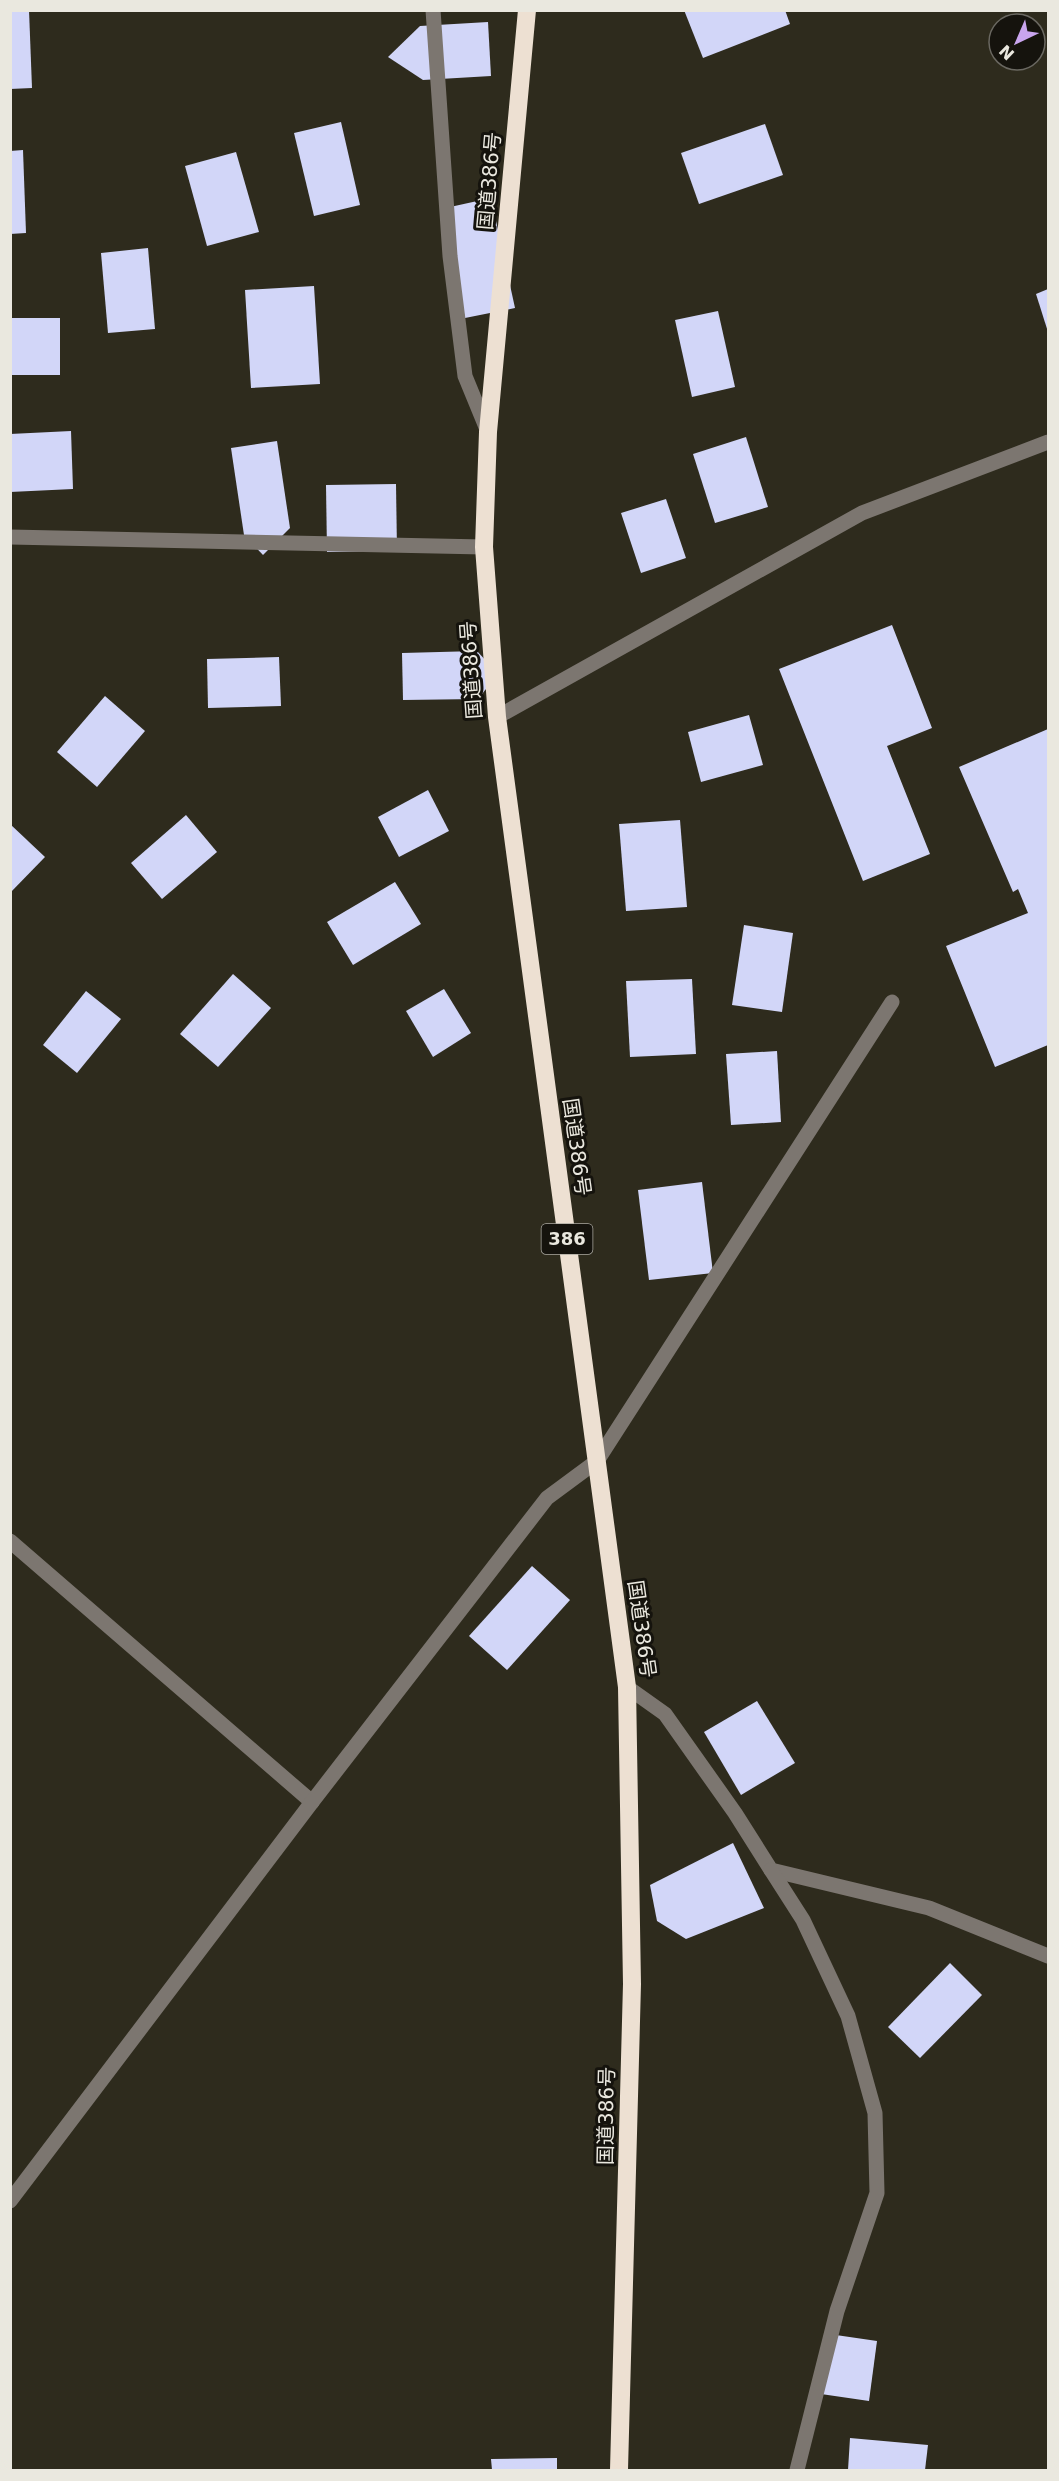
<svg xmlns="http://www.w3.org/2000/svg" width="1059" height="2481" viewBox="0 0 1059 2481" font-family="'DejaVu Sans','Noto Sans JP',sans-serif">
<rect width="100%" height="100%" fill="#2e2b1d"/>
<g fill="#d2d6f8">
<path d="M10,10h19l3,78 -22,1z"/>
<path d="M684,10h101l5,14 -87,34z"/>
<path d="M488,22l3,54 -68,4 -35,-23 32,-31z"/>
<path d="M341,122l19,83 -46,11 -20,-83z"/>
<path d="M765,124l18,51 -84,29 -18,-51z"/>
<path d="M23,150l3,83 -16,1v-83z"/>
<path d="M236,152l23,80 -52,14 -22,-80z"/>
<path d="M491,198l24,110 -50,10 -24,-109z"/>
<path d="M148,248l7,81 -47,4 -7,-80z"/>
<path d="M314,286l6,98 -69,4 -6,-98z"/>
<path d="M1048,289v43l-12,-38z"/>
<path d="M718,311l17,76 -43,10 -17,-77z"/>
<rect x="10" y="318" width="50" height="57"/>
<path d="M71,431l2,58 -63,3v-58z"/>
<path d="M746,437l22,70 -53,16 -22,-69z"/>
<path d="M277,441l13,87 -27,27 -19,-20 -13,-87z"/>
<path d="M396,484l1,67 -70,1 -1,-67z"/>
<path d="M666,499l20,59 -45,15 -20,-60z"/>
<path d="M892,625l40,103 -45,18 43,108 -67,27 -84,-212z"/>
<path d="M477,651l21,23 -20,25 -75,1 -1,-47z"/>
<path d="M279,657l2,49 -73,2 -1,-49z"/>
<path d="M105,696l40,35 -48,56 -40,-35z"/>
<path d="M749,715l14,50 -62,17 -13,-50z"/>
<path d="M1048,729v316l-53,22 -49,-121 82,-33 -10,-24 -5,3 -54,-125z"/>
<path d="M428,790l21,41 -50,26 -21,-40z"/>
<path d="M186,815l31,37 -55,47 -31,-36z"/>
<path d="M680,820l7,87 -61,4 -7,-87z"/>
<path d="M10,824l35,33 -35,36z"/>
<path d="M395,882l26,42 -68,41 -26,-43z"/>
<path d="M744,925l49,8 -11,79 -50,-7z"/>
<path d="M233,974l38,34 -53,59 -38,-33z"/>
<path d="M692,979l4,75 -66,3 -4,-76z"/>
<path d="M444,989l27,44 -38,24 -27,-46z"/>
<path d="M86,991l35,28 -44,54 -34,-28z"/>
<path d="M777,1051l4,71 -50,3 -5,-71z"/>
<path d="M702,1182l11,91 -64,7 -11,-90z"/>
<path d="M532,1566l38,34 -63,70 -38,-34z"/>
<path d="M757,1701l38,62 -54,32 -37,-63z"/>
<path d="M733,1843l31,65 -78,31 -29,-18 -7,-36z"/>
<path d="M950,1963l32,32 -62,63 -32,-31z"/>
<path d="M829,2334l48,7 -8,60 -48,-7z"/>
<path d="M850,2438l78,7 -3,25h-77z"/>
<path d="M557,2458v12h-65l-1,-11z"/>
</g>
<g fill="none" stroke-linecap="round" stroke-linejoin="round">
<g stroke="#7c7670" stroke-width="15">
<path d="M433,10l17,246 15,120 23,56"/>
<path d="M10,537l474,10"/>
<path d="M497,717l365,-204 186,-71"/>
<path d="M10,1541l302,261"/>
<path d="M627,1687l38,27 70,99 36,57 158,38 119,48"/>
<path d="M771,1870l32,50 45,96 27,97 2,80 -40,118 -40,159"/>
<path d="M10,2201l302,-399 235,-304 50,-37 295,-459"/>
</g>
<path stroke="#ede0d2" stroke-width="18" d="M527,10l-39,422 -4,115 13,170 130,970 5,297 -13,486"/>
</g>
<g text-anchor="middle" stroke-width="6" stroke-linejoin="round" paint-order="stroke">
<rect fill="#15130d" stroke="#aaa8a0" stroke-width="1.5" x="541.5" y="1224" width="51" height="30" rx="4.5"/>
<g font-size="18" font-weight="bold" fill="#eae8df">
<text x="567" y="1245">386</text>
</g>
<g font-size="20" fill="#eae8df" stroke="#15130d">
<text transform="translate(489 181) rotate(-85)" y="7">国道386号</text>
<text transform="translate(471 670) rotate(-94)" y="7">国道386号</text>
<text transform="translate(577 1147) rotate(82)" y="7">国道386号</text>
<text transform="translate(642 1629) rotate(82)" y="7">国道386号</text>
<text transform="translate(606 2116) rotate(-89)" y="7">国道386号</text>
</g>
</g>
<rect width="1059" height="2481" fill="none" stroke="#eae8df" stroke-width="24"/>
<g transform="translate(1017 42) rotate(224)"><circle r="28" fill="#15130d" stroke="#6a6861" stroke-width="1.5"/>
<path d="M0-4.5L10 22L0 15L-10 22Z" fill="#c9a5ee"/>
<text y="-9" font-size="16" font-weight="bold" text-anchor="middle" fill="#eae8df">N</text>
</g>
</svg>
